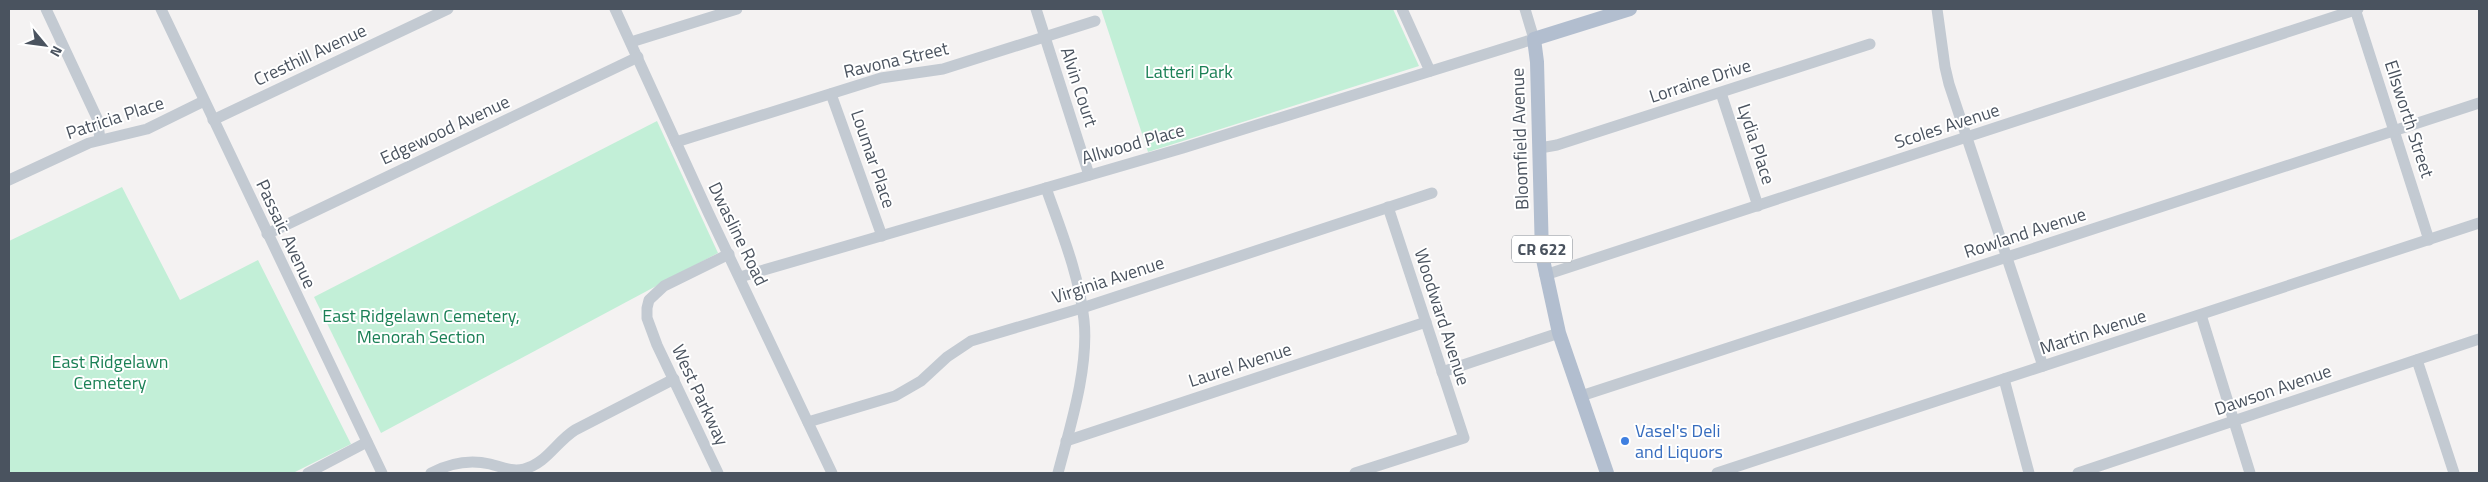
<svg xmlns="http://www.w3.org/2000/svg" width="2488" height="482" viewBox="0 0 2488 482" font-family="'Titillium Web',sans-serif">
<rect width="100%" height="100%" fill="#f4f2f2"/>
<g fill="#c2efd7">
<path d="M1101,9h292l26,57 -271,86z"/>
<path d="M657,121l61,132 -337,180 -67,-136z"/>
<path d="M122,187l58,113 78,-40 93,184 -58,29h-284v-232z"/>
</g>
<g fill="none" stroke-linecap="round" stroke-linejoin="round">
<g stroke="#c3cad2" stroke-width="11">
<path d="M46,9l51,109 3,21"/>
<path d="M161,9l221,464"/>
<path d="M615,9l93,203 124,261"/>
<path d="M1036,9l53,166"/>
<path d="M1402,9l28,62"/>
<path d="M1937,9l8,58 4,17 94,282"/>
<path d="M2355,9l74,231"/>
<path d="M631,42l106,-33"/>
<path d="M1721,93l37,113"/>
<path d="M831,94l51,142"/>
<path d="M213,120l235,-111"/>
<path d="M676,142l205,-64 62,-9 152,-48"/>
<path d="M1540,148l17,-3 313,-101"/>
<path d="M9,180l80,-37 58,-14 57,-28"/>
<path d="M1046,188c15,43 33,86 38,132 5,48 -14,107 -26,153"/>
<path d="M267,234l371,-177"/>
<path d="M1545,275l813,-266"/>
<path d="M740,277l443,-129 351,-109 -9,-30"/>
<path d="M2201,315l49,158"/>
<path d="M2417,360l37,113"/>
<path d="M1442,372l117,-39"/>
<path d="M2004,379l25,94"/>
<path d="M1581,396l898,-293"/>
<path d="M808,422l87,-26 26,-15 26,-24 24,-16 111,-33 350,-115"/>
<path d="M1066,441l360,-119"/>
<path d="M308,473l59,-31"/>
<path d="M431,473c19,-10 38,-14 59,-9 12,3 22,8 34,5 23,-6 32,-27 51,-39l99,-51"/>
<path d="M718,473l-61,-128 -10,-27v-10l2,-8 15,-14 65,-32"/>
<path d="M1355,473l109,-35 -76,-231"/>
<path d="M1717,473l762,-250"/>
<path d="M2078,473l401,-134"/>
</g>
<path stroke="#b2becf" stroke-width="14" d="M1607,473l-48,-140 -17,-78 -5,-193 -3,-23 96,-30"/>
</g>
<circle fill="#3f7fe0" stroke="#fff" stroke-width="2" cx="1625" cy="441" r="5"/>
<g text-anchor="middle" stroke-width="4" stroke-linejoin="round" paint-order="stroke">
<rect fill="#fff" stroke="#80878f" stroke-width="1" x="1512" y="235.5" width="60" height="27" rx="4"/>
<g font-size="16" font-weight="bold" fill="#4a535f">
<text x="1542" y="255">CR 622</text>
</g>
<g font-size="18" fill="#4a535f" stroke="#fff">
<text transform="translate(310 55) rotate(-25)" y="6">Cresthill Avenue</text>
<text transform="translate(896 60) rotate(-13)" y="6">Ravona Street</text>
<text transform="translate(1700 81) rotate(-18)" y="6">Lorraine Drive</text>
<text transform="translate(1079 87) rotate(72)" y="6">Alvin Court</text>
<text transform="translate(115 118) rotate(-18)" y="6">Patricia Place</text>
<text transform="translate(2409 119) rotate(72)" y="6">Ellsworth Street</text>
<text transform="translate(1947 126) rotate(-18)" y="6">Scoles Avenue</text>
<text transform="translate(445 130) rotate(-25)" y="6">Edgewood Avenue</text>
<text transform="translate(1520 139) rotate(-92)" y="6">Bloomfield Avenue</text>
<text transform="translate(1133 144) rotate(-16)" y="6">Allwood Place</text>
<text transform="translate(1756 144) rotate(72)" y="6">Lydia Place</text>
<text transform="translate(873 159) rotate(71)" y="6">Loumar Place</text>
<text transform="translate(2025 233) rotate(-18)" y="6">Rowland Avenue</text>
<text transform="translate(286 234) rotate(65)" y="6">Passaic Avenue</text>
<text transform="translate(738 234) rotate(64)" y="6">Dwasline Road</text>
<text transform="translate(1108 280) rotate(-18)" y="6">Virginia Avenue</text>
<text transform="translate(1442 317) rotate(72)" y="6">Woodward Avenue</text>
<text transform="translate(2093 332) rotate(-18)" y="6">Martin Avenue</text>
<text transform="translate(1240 365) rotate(-18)" y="6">Laurel Avenue</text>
<text transform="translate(2273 390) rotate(-19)" y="6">Dawson Avenue</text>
<text transform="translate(700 395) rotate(65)" y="6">West Parkway</text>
</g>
<g font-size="18" fill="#1b8056" stroke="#fff">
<text x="1189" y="78">Latteri Park</text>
<text x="421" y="322">East Ridgelawn Cemetery,<tspan x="421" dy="21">Menorah Section</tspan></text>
<text x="110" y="368">East Ridgelawn<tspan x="110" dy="21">Cemetery</tspan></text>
</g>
<g font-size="18" fill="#366cbe" stroke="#fff" text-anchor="start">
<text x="1635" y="437">Vasel's Deli<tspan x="1635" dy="21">and Liquors</tspan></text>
</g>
</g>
<rect width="2488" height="482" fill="none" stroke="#4a535f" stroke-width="20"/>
<g transform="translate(45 45) rotate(119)" stroke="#ffffff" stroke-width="4" paint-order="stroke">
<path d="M0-4L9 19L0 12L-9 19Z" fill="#4a535f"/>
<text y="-8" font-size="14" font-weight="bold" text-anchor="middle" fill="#4a535f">N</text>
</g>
</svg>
